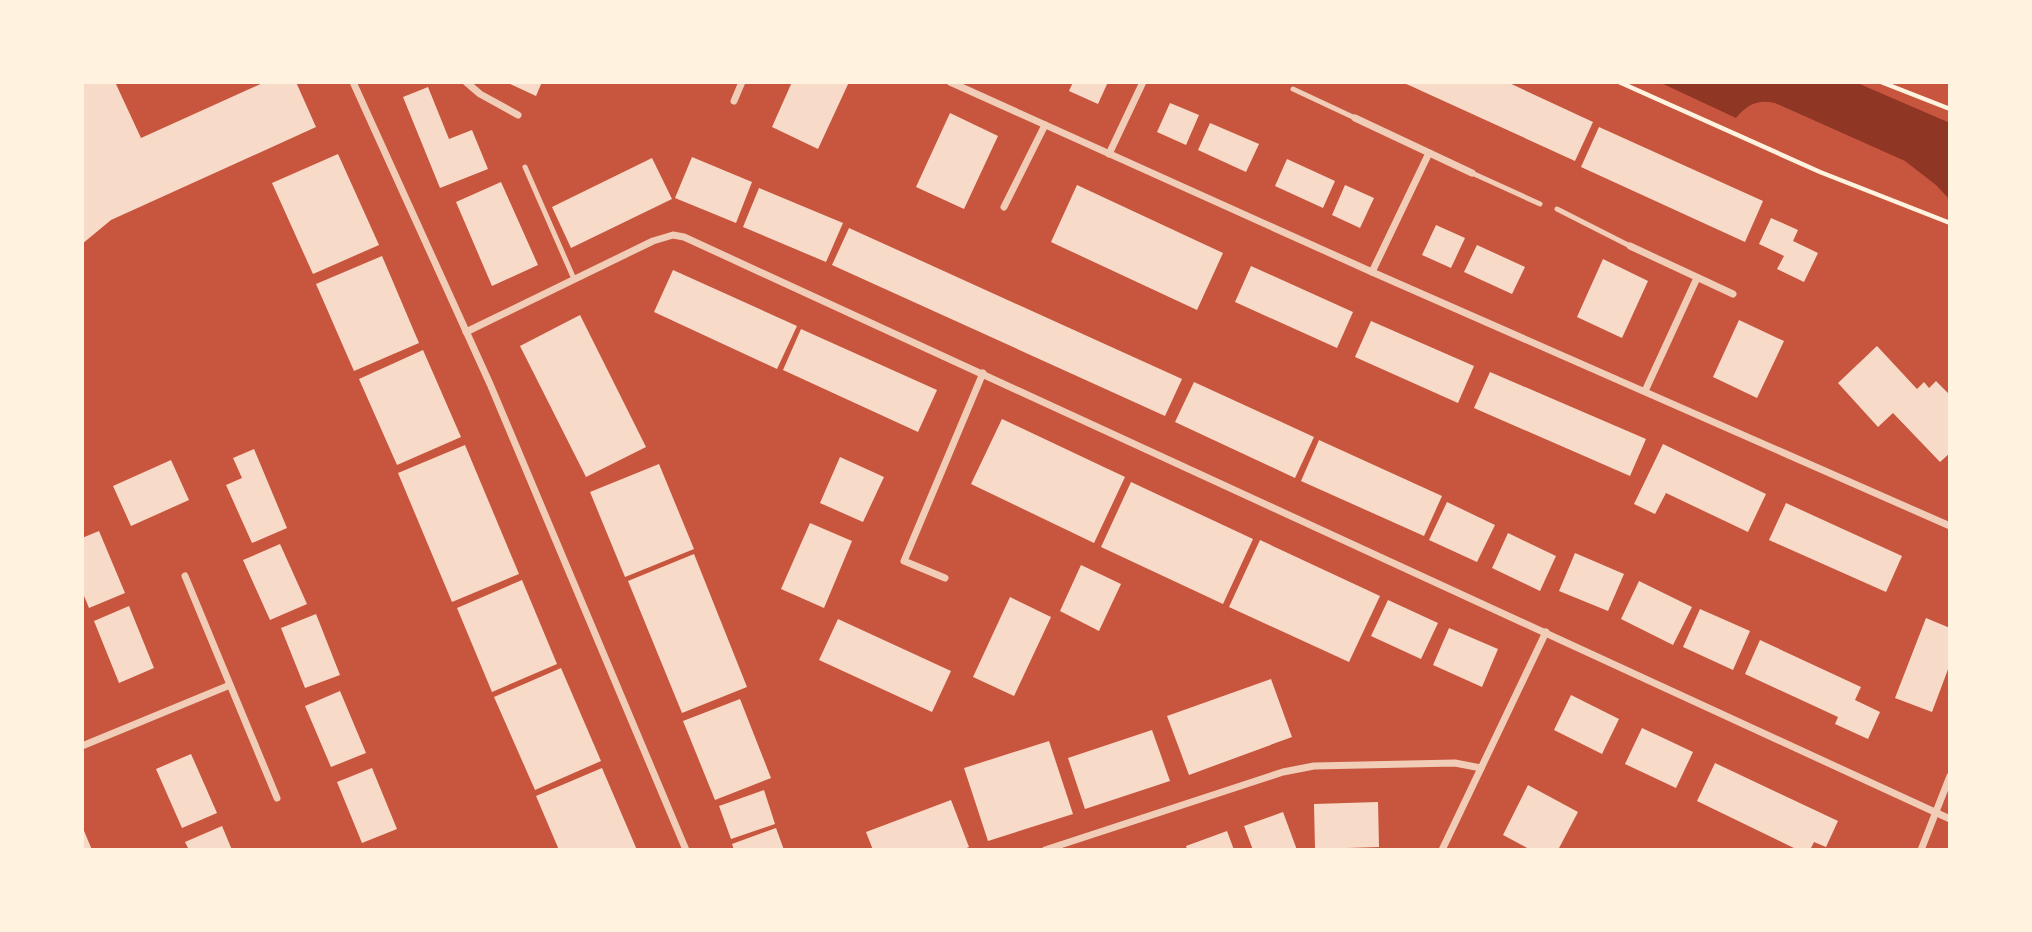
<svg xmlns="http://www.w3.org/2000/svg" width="2032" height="932" viewBox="0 0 2032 932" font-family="'DejaVu Sans',sans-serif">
<rect width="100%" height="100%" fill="#c8553d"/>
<path fill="#8f3625" d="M1659,82h196l95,41v77l-14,-15 -31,-24 -130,-58c-16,-4 -28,1 -39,15z"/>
<g fill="#f7dbc8">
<path d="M88,82h27l26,56 124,-56h31l20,45 -205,93 -29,24v-159z"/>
<path d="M506,82h36l-6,14z"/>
<path d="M792,82h57l-31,67 -46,-22z"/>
<path d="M1073,82h35l-10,22 -29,-13z"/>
<path d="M1402,82h105l86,40 -18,39z"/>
<path d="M428,87l21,52 23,-9 16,39 -48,19 -37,-91z"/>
<path d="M1170,103l29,12 -13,30 -29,-13z"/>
<path d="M950,113l48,23 -34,73 -48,-22z"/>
<path d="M1210,123l49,21 -13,28 -48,-22z"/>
<path d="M1599,127l164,74 -18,41 -164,-75z"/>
<path d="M338,154l41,91 -66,29 -41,-91z"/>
<path d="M692,157l60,25 -16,41 -61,-25z"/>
<path d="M652,158l20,41 -101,49 -19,-41z"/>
<path d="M1287,159l48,22 -12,27 -48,-22z"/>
<path d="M501,182l37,83 -46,21 -36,-84z"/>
<path d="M1077,185l146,68 -26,57 -146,-68z"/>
<path d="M1345,185l29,13 -14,30 -28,-13z"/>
<path d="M759,188l84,35 -17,39 -83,-35z"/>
<path d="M1771,218l27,12 -5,11 25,12 -14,29 -27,-13 7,-13 -25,-12z"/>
<path d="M1436,225l29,13 -14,30 -29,-13z"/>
<path d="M849,228l333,151 -17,37 -333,-151z"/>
<path d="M1477,245l48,22 -13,27 -48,-22z"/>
<path d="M382,256l37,87 -65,28 -38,-87z"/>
<path d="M1603,259l45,22 -26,57 -45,-21z"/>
<path d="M1251,266l102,46 -16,36 -102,-46z"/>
<path d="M673,270l124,56 -20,43 -123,-57z"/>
<path d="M580,315l66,132 -60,30 -66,-131z"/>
<path d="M1739,320l45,21 -27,57 -44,-21z"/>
<path d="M1371,321l103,45 -16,37 -103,-46z"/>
<path d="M801,329l136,61 -19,42 -135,-62z"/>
<path d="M1877,346l40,43 7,-7 5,6 7,-7 14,14v58l-10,9 -47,-49 -15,14 -40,-44z"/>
<path d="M423,350l38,87 -64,28 -38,-86z"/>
<path d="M1490,372l156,67 -16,37 -156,-68z"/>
<path d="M1194,382l120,55 -19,41 -120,-56z"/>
<path d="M1002,419l123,58 -31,66 -123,-59z"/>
<path d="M1319,440l123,56 -18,40 -123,-55z"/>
<path d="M1663,444l103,50 -18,38 -82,-39 -11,21 -21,-10z"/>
<path d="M465,445l54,129 -67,28 -54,-129z"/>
<path d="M254,449l33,79 -35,15 -26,-58 16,-7 -9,-20z"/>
<path d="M840,457l44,20 -21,45 -43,-19z"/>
<path d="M171,460l18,40 -58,26 -18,-40z"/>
<path d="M659,464l35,85 -69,28 -35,-85z"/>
<path d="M1131,482l122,57 -30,65 -122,-57z"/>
<path d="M1447,502l48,23 -18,37 -48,-22z"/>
<path d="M1786,503l116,53 -16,36 -117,-52z"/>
<path d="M810,523l42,18 -28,67 -43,-19z"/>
<path d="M99,531l26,62 -36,15 -7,-17v-53z"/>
<path d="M1508,533l48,23 -16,35 -48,-23z"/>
<path d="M1260,540l120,56 -31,66 -120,-55z"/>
<path d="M280,544l27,60 -37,16 -27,-60z"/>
<path d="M1575,553l49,21 -16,37 -49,-20z"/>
<path d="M694,554l53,133 -65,26 -54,-132z"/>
<path d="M1081,565l40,19 -22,47 -39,-20z"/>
<path d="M522,580l35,84 -65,28 -35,-84z"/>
<path d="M1639,581l53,26 -19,38 -52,-26z"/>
<path d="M1010,597l41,20 -37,79 -41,-19z"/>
<path d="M1388,600l50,23 -17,36 -50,-23z"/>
<path d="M129,606l25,62 -35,15 -25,-62z"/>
<path d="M1700,609l50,22 -17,39 -50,-23z"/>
<path d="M316,614l24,61 -35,13 -24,-60z"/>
<path d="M1926,618l24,10v36l-18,48 -37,-14z"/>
<path d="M838,619l113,52 -19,41 -113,-52z"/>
<path d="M1449,628l49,21 -16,38 -49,-22z"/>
<path d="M1760,640l101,47 -6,13 25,12 -12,27 -33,-15 3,-7 -93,-43z"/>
<path d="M561,668l40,93 -66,29 -41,-93z"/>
<path d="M1271,679l21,58 -103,38 -22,-59z"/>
<path d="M340,691l26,62 -35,14 -26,-61z"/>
<path d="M1571,695l48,24 -17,35 -48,-24z"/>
<path d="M740,699l31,79 -56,22 -32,-79z"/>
<path d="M1642,728l51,24 -17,36 -51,-24z"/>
<path d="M1152,730l18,51 -85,28 -17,-51z"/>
<path d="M1049,741l24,73 -85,27 -24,-73z"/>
<path d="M191,754l26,59 -35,15 -26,-59z"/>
<path d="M1715,763l123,58 -12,26 -12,-5 -4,8h-12l-101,-49z"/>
<path d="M372,768l25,61 -35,14 -25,-61z"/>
<path d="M602,768l35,82h-78l-23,-54z"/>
<path d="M1528,785l50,27 -20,38h-27l-28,-15z"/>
<path d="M764,790l11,34 -44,15 -12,-33z"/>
<path d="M951,800l18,47 -7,3h-89l-7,-18z"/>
<path d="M1378,802l1,45 -64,2 -1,-45z"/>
<path d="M1283,812l14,38h-44l-9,-24z"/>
<path d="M82,826l10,24h-10z"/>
<path d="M222,826l10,24h-43l-4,-8z"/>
<path d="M776,828l8,22h-50l-2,-6z"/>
<path d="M1227,831l7,19h-47l-1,-4z"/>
</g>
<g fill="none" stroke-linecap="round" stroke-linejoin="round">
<g stroke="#fff3e0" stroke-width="4.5">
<path d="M1619,82l201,90 130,51"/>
<path d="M1881,82l69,27"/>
</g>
<g stroke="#f1ccb7" stroke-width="5">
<path d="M1293,89l62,29"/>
<path d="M525,167l49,112"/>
<path d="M1472,173l68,31"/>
<path d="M1557,209l73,37"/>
</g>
<g stroke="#f1ccb7" stroke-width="7">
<path d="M353,82l137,302 196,466"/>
<path d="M466,82l14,12 38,21"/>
<path d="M950,82l422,190 578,254"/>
<path d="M734,101l8,-19"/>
<path d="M1355,118l117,55"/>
<path d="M1109,154l34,-72"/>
<path d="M1004,207l41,-82"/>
<path d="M1630,246l103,48"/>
<path d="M1372,272l57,-119"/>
<path d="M466,332l187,-91 20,-6 11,2 1266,582"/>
<path d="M1645,391l52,-113"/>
<path d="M185,576l92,222"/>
<path d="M945,578l-41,-17 79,-188"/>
<path d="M82,746l148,-61"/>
<path d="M1045,850l238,-78 31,-6 141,-3 26,5"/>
<path d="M1442,850l104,-218"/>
<path d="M1921,850l29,-74"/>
</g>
</g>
<rect width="2032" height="932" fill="none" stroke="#fff3e0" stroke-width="168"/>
</svg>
